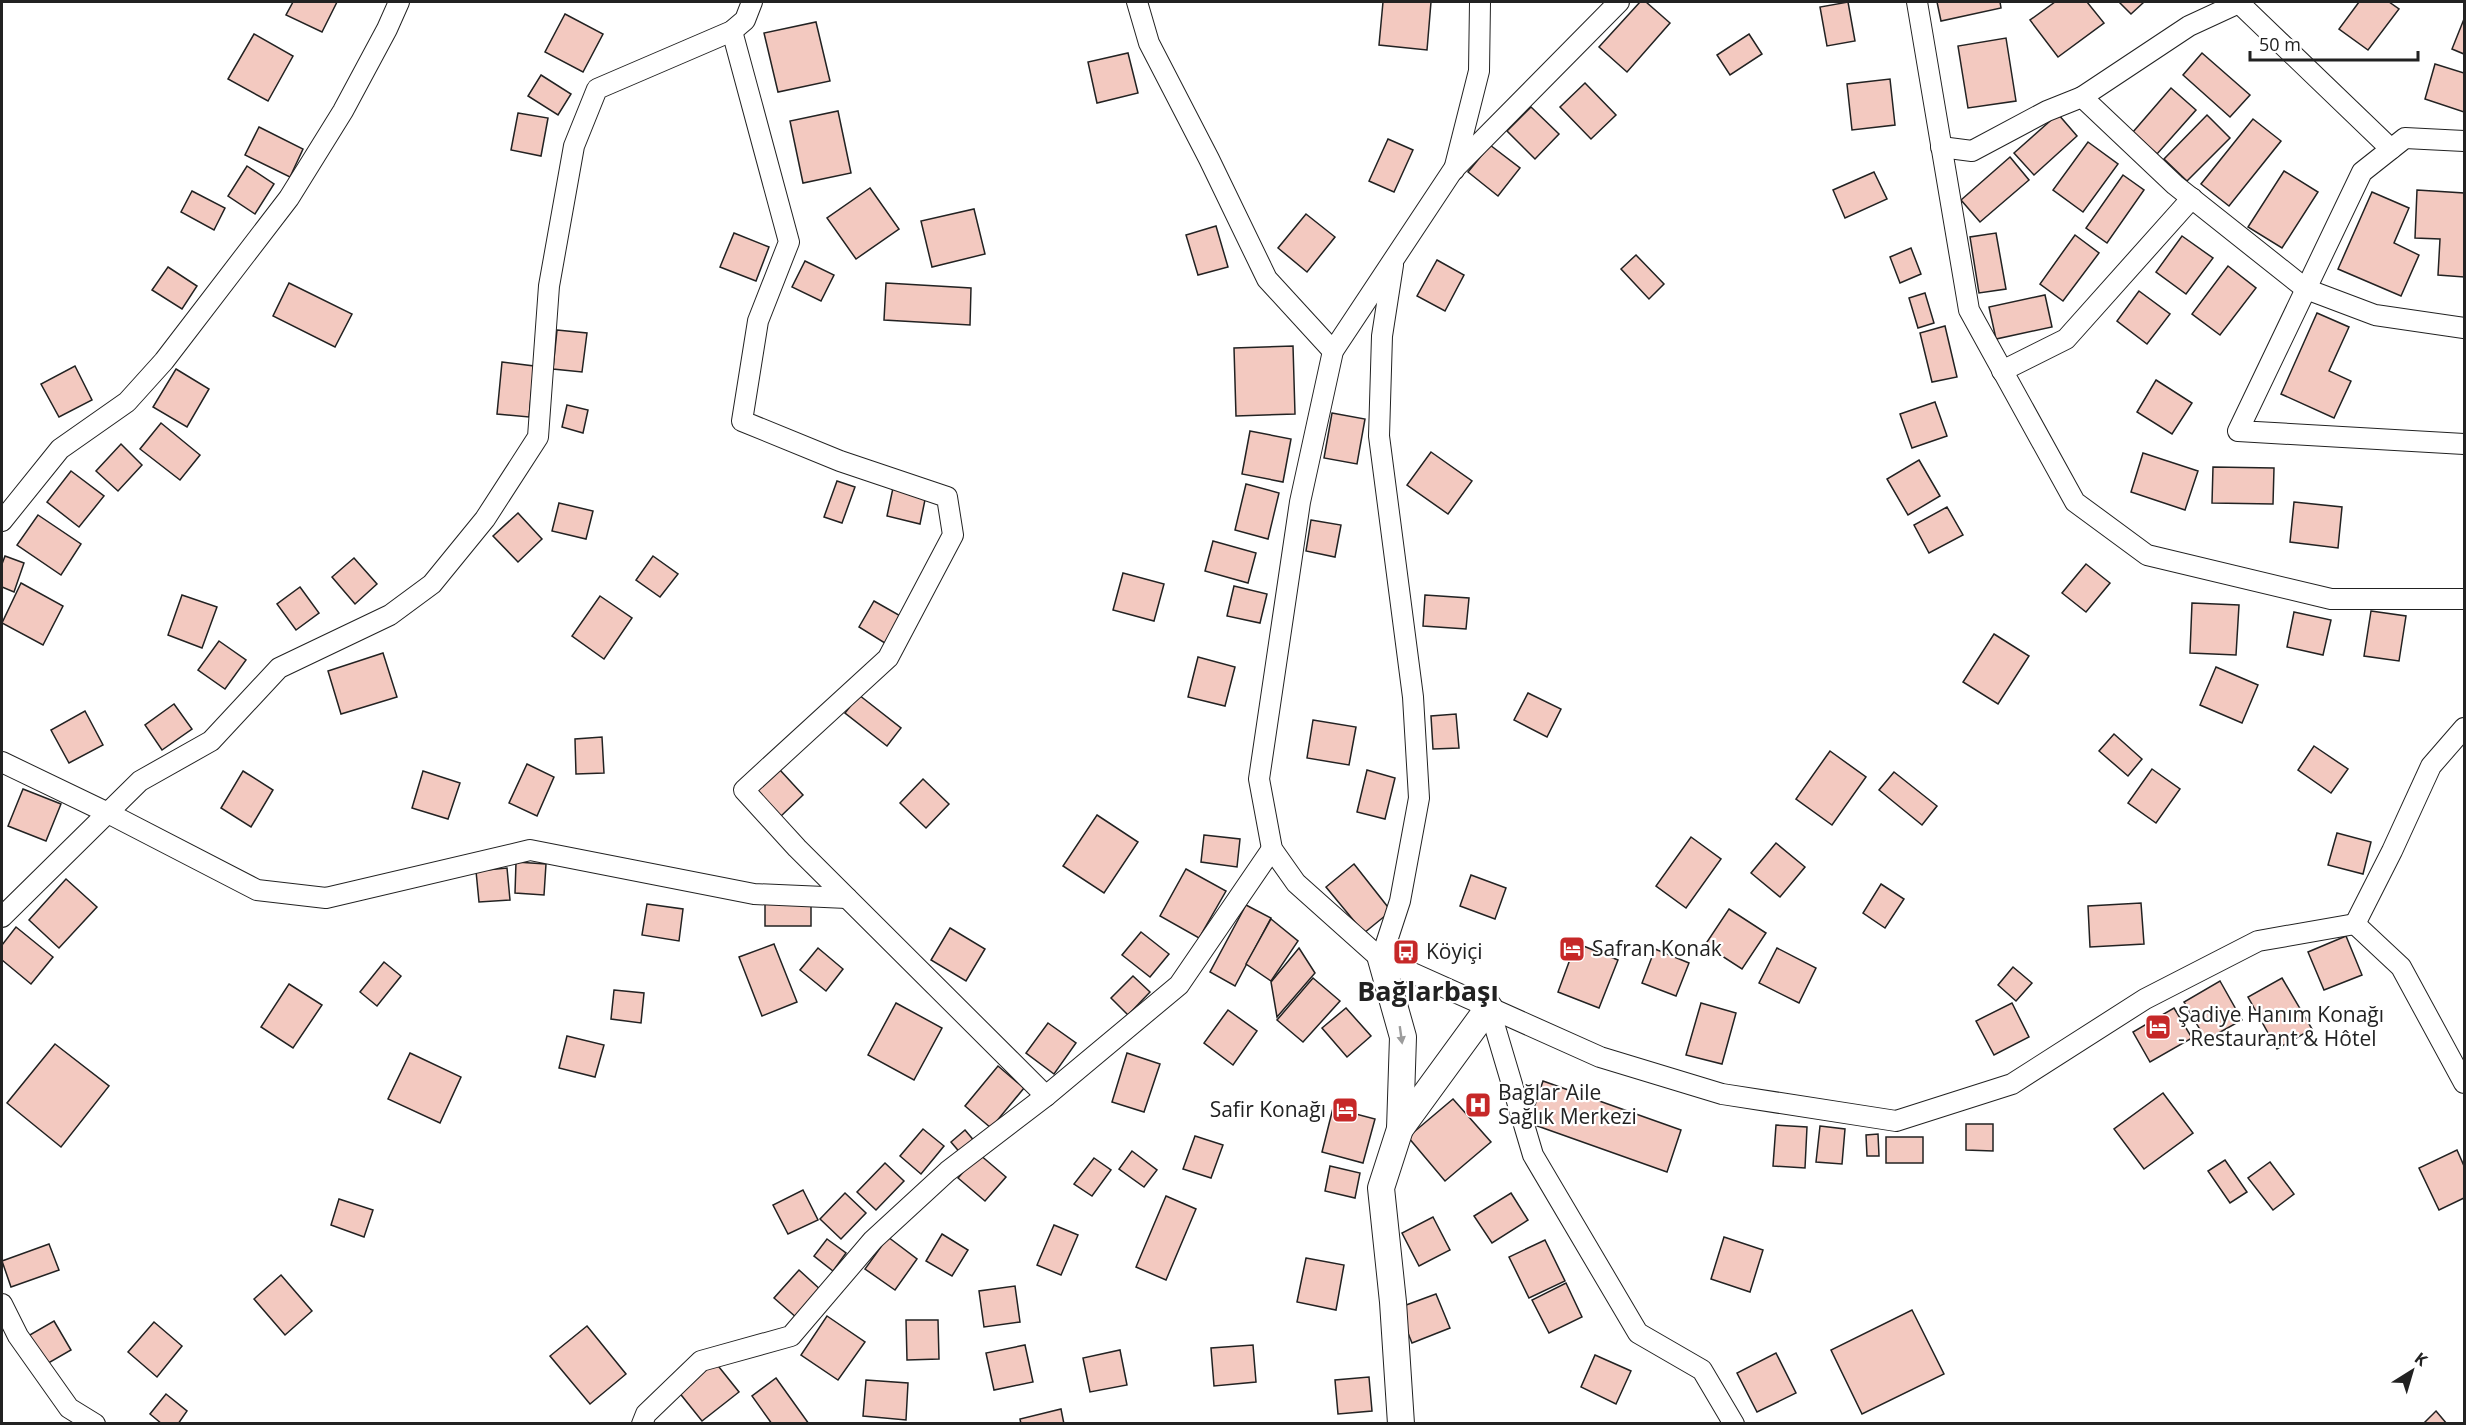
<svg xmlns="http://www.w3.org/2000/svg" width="2466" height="1425" viewBox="0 0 2466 1425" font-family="'Open Sans',sans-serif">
<rect width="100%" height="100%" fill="#fff"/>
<g fill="#f3c9c0" stroke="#222" stroke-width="1.5">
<path d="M293,2h44l-15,30 -36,-17z"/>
<path d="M1383,2h48l-4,48 -48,-5z"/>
<path d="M1640,2h6l24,21 -43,49 -28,-25z"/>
<path d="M1848,2l7,39 -28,5 -7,-39z"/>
<path d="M1937,2h63l1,6 -60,13z"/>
<path d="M2055,2h32l17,21 -46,34 -28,-37z"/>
<path d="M2119,2h25l-13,12z"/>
<path d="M2359,2h30l10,7 -31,41 -29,-21z"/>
<path d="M565,14l38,20 -20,38 -38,-20z"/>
<path d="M2464,19v35l-12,-5z"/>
<path d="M816,22l14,59 -52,11 -14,-59z"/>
<path d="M254,34l39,22 -25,45 -40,-22z"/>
<path d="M1749,34l13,20 -32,21 -13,-20z"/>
<path d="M2006,38l10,63 -48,7 -10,-62z"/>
<path d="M1128,53l10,40 -41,10 -9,-41z"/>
<path d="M2202,53l48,42 -20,22 -47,-42z"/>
<path d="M2435,64l29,9v39l-39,-13z"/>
<path d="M541,75l30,19 -13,21 -30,-19z"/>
<path d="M1890,79l5,46 -43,5 -5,-46z"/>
<path d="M1585,83l31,32 -25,24 -31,-32z"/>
<path d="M2171,88l25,22 -39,44 -24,-22z"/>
<path d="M1531,107l28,27 -24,25 -28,-28z"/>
<path d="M838,111l13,62 -48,10 -13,-62z"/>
<path d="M518,113l30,5 -7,38 -30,-6z"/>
<path d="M2058,114l19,22 -43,39 -20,-22z"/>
<path d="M2207,115l23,23 -43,43 -23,-22z"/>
<path d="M2253,119l28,22 -52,65 -28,-22z"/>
<path d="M259,127l44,22 -13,28 -45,-22z"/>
<path d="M1388,139l25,11 -19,42 -25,-11z"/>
<path d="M2088,142l30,22 -35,48 -30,-22z"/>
<path d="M1490,145l30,23 -22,28 -30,-24z"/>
<path d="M2010,157l19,23 -49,42 -19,-22z"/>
<path d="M247,166l27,18 -19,30 -27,-18z"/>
<path d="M2284,171l34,21 -36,56 -34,-21z"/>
<path d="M1874,172l13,27 -42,19 -12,-28z"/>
<path d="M2123,175l21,15 -37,53 -21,-15z"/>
<path d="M870,188l29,41 -43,30 -29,-41z"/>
<path d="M2417,190l47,3v84l-26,-2 2,-36 -25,-1z"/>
<path d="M192,191l33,17 -11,22 -33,-18z"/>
<path d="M2372,192l37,16 -15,35 25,12 -18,41 -63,-27z"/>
<path d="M974,209l11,45 -53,13 -11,-46z"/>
<path d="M1306,214l29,23 -28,35 -29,-24z"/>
<path d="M1216,226l12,41 -30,8 -12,-40z"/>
<path d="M734,233l35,14 -13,34 -36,-14z"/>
<path d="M1996,233l10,56 -27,4 -9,-56z"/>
<path d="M2075,235l24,18 -36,48 -23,-17z"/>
<path d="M2182,236l31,22 -27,36 -30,-22z"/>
<path d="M1911,248l10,26 -21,9 -10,-26z"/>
<path d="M1636,255l28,29 -15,15 -28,-30z"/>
<path d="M1437,260l27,15 -19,36 -28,-15z"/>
<path d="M805,261l29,14 -13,26 -29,-14z"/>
<path d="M2228,266l28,22 -36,47 -28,-21z"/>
<path d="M168,267l29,19 -15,23 -30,-19z"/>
<path d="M289,283l63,31 -17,33 -62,-31z"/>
<path d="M886,283l85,5 -1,37 -86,-5z"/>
<path d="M2139,291l31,23 -23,30 -30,-23z"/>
<path d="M1925,293l9,30 -16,5 -9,-30z"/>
<path d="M2045,295l7,32 -56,12 -7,-32z"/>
<path d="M2317,313l32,14 -20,44 22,10 -17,37 -53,-24z"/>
<path d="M1945,326l12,51 -25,5 -12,-49z"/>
<path d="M557,330l30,3 -5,39 -29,-3z"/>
<path d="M1293,346l2,68 -59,2 -2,-68z"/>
<path d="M502,362l32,4 -5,51 -32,-3z"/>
<path d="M75,366l17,34 -33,17 -18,-33z"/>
<path d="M176,369l33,20 -22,38 -34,-20z"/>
<path d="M2156,380l36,23 -20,31 -35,-22z"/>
<path d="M1935,402l12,34 -35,12 -12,-34z"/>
<path d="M567,405l21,5 -5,23 -21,-6z"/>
<path d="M1332,413l33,6 -8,45 -33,-6z"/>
<path d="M161,423l39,32 -20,25 -40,-31z"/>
<path d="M1250,431l41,8 -8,43 -41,-8z"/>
<path d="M121,444l21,21 -24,26 -22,-20z"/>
<path d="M1431,452l41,29 -24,33 -41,-29z"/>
<path d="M2143,453l55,18 -13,39 -54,-18z"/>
<path d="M1919,460l21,36 -32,19 -21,-36z"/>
<path d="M2213,467l61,1 -1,36 -61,-1z"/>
<path d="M71,471l33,25 -25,31 -32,-25z"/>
<path d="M837,481l18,6 -13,36 -18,-6z"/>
<path d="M1246,484l33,9 -11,46 -33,-9z"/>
<path d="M893,488l33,7 -6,29 -33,-8z"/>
<path d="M2294,502l48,5 -4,41 -48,-6z"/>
<path d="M559,503l34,8 -7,28 -34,-8z"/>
<path d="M1947,507l16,28 -34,18 -15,-28z"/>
<path d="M518,513l24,26 -24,23 -25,-26z"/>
<path d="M38,515l43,29 -20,31 -44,-30z"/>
<path d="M1311,520l30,5 -6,32 -29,-6z"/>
<path d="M1213,541l43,12 -8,30 -43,-12z"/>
<path d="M5,556l19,7 -10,29 -12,-5v-23z"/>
<path d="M653,556l25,18 -18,23 -24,-17z"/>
<path d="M354,558l23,26 -22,20 -23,-27z"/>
<path d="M2086,564l24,19 -24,29 -24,-19z"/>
<path d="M1123,573l41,11 -10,37 -41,-11z"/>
<path d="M21,583l42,23 -20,39 -41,-22z"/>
<path d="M1234,586l33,8 -7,29 -33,-7z"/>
<path d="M300,587l19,26 -23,17 -19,-26z"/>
<path d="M182,595l35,12 -15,41 -34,-13z"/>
<path d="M1425,595l44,3 -3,31 -43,-3z"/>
<path d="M600,596l32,22 -28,41 -32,-23z"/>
<path d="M874,601l30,17 -16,27 -29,-18z"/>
<path d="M2192,603l47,2 -3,50 -46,-2z"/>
<path d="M2371,611l35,5 -7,45 -35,-5z"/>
<path d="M2294,612l37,8 -8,35 -36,-8z"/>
<path d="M1994,634l35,22 -31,48 -35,-22z"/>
<path d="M219,641l27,19 -21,29 -27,-19z"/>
<path d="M383,653l14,44 -56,17 -13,-43z"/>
<path d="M1198,657l37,10 -10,39 -37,-9z"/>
<path d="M2216,667l42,18 -16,38 -42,-18z"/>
<path d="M1528,693l33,16 -14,28 -33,-17z"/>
<path d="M859,695l42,33 -14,18 -42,-33z"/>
<path d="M174,704l18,25 -30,21 -17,-25z"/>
<path d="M85,711l18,34 -34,18 -18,-33z"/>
<path d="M1456,714l3,34 -26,1 -2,-33z"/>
<path d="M1313,720l43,7 -7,38 -42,-7z"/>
<path d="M2114,734l28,25 -14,17 -29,-25z"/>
<path d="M602,737l2,36 -28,1 -1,-35z"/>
<path d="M2314,746l34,23 -17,24 -33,-23z"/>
<path d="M1830,751l36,26 -34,48 -36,-26z"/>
<path d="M527,764l27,13 -17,39 -28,-13z"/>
<path d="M2152,769l28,20 -24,34 -28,-20z"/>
<path d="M780,770l23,25 -23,22 -23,-26z"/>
<path d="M1367,770l28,8 -10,41 -28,-7z"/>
<path d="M243,771l30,19 -22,37 -30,-19z"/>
<path d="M423,771l37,12 -12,36 -36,-11z"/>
<path d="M1894,772l43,34 -15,19 -43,-35z"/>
<path d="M923,779l26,25 -23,24 -26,-25z"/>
<path d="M23,789l38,15 -15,37 -38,-15z"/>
<path d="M1097,815l41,27 -34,51 -41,-27z"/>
<path d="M2337,833l34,9 -8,32 -35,-9z"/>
<path d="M1204,835l36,4 -3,28 -36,-5z"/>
<path d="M1691,837l30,22 -35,49 -30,-22z"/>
<path d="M1776,843l29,24 -25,30 -29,-24z"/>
<path d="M516,862l30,2 -2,31 -29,-2z"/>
<path d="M1354,864l37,47 -27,22 -38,-46z"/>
<path d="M507,868l3,32 -31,2 -3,-31z"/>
<path d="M1186,869l40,22 -27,47 -39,-22z"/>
<path d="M1471,875l35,13 -11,31 -35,-13z"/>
<path d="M66,879l31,28 -38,41 -30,-28z"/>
<path d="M1881,884l23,15 -19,29 -22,-15z"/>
<path d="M2141,903l3,41 -54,3 -2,-41z"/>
<path d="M647,904l36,5 -4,32 -37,-6z"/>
<rect x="765" y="904" width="46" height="22"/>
<path d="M1246,905l25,13 -36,68 -25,-14z"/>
<path d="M1729,909l37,24 -24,36 -37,-24z"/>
<path d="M1271,919l27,22 -27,40 -25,-17z"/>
<path d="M16,927l37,30 -22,27 -29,-24v-15z"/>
<path d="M950,928l35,21 -19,32 -35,-21z"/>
<path d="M1141,932l28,22 -19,23 -28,-22z"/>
<path d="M2346,936l16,39 -38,15 -16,-38z"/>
<path d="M1576,943l42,17 -19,48 -41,-16z"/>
<path d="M774,944l23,58 -35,14 -23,-59z"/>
<path d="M818,948l25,21 -17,22 -26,-21z"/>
<path d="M1299,948l16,25 -38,44 -6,-35z"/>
<path d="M1777,948l39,20 -17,35 -40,-20z"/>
<path d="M1655,949l34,14 -13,33 -34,-13z"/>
<path d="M384,962l17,14 -24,30 -17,-14z"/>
<path d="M2013,967l19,16 -16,18 -18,-16z"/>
<path d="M1133,976l17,16 -22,23 -17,-17z"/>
<path d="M1313,978l27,23 -37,41 -26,-22z"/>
<path d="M2282,978l30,51 -35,20 -29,-52z"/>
<path d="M2220,981l22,39 -36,20 -22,-38z"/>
<path d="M289,984l33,21 -29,43 -32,-21z"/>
<path d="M614,990l30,3 -3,30 -30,-4z"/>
<path d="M896,1003l46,25 -28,52 -46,-25z"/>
<path d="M1701,1003l35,10 -14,51 -36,-9z"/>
<path d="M2012,1003l17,34 -35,18 -18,-34z"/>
<path d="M1346,1008l25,28 -24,21 -25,-29z"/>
<path d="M2174,1008l18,30 -42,24 -17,-30z"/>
<path d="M1228,1010l29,21 -24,34 -29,-22z"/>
<path d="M1048,1023l28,20 -22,31 -28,-21z"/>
<path d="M567,1036l37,9 -9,32 -36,-9z"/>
<path d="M55,1044l54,42 -48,61 -54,-44z"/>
<path d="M410,1053l51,24 -21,46 -52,-24z"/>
<path d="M1127,1053l33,11 -16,48 -32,-10z"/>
<path d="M998,1066l26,22 -33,40 -26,-22z"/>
<path d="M1543,1081l138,49 -14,42 -138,-49z"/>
<path d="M2163,1093l30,40 -49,36 -30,-40z"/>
<path d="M1453,1099l38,43 -46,39 -37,-44z"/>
<path d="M1333,1108l42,11 -12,44 -41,-11z"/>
<path d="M1966,1124h27v27l-27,-1z"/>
<path d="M1776,1125l31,2 -2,41 -32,-2z"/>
<path d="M1820,1126l25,3 -3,35 -26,-2z"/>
<path d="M923,1129l21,17 -23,28 -21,-18z"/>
<path d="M965,1130l11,13 -14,12 -11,-13z"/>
<path d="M1878,1134l1,22h-12l-1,-21z"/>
<path d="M1195,1136l28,9 -12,33 -28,-9z"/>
<rect x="1886" y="1137" width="37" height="26"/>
<path d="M2457,1150l7,16v32l-25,12 -20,-42z"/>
<path d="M1132,1151l25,19 -13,17 -25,-18z"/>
<path d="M979,1154l27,23 -21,24 -27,-23z"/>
<path d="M1094,1158l17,12 -19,26 -18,-12z"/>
<path d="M2225,1160l22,32 -17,11 -22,-32z"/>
<path d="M2270,1162l24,32 -21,16 -25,-32z"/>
<path d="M885,1163l19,18 -28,29 -19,-18z"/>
<path d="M1330,1166l30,7 -5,25 -30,-7z"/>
<path d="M803,1190l15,30 -30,14 -15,-29z"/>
<path d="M845,1193l21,20 -25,26 -21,-20z"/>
<path d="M1511,1193l17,27 -36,23 -18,-27z"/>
<path d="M1166,1196l30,13 -30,71 -30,-13z"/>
<path d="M339,1199l34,11 -9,27 -33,-12z"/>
<path d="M1433,1217l17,33 -31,16 -17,-33z"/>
<path d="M1054,1225l24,10 -17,40 -24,-10z"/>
<path d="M942,1234l26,16 -16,26 -26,-15z"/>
<path d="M888,1237l29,22 -22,31 -30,-21z"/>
<path d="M1724,1237l39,13 -13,42 -39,-13z"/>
<path d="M827,1239l19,14 -13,18 -19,-15z"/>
<path d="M1545,1240l20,41 -36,17 -20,-41z"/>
<path d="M49,1244l10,26 -48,17 -9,-26z"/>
<path d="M1306,1258l38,7 -8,45 -39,-8z"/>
<path d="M799,1270l23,21 -25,27 -23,-20z"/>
<path d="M281,1275l31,36 -27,24 -31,-36z"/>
<path d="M1566,1283l16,34 -33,16 -17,-33z"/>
<path d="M1015,1286l5,36 -36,5 -5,-36z"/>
<path d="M1436,1294l14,34 -38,15 -14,-35z"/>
<path d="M1912,1310l32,64 -82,40 -31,-64z"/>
<path d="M827,1316l38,26 -27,38 -37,-25z"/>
<path d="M906,1320h32l1,39 -32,1z"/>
<path d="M54,1321l17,29 -26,15 -17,-29z"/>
<path d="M154,1322l28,24 -25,31 -29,-25z"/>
<path d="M587,1326l39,48 -36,30 -40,-48z"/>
<path d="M1025,1345l8,37 -39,8 -8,-37z"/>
<path d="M1253,1345l3,37 -42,4 -3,-38z"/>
<path d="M1120,1350l7,35 -37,7 -7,-34z"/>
<path d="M1776,1353l20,40 -39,19 -20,-39z"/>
<path d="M1595,1355l36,16 -15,33 -35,-17z"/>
<path d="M715,1362l24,30 -37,29 -24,-30z"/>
<path d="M1369,1377l3,34 -34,3 -3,-34z"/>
<path d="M776,1378l33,46h-37l-20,-28z"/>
<path d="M866,1380l42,3 -2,37 -43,-4z"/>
<path d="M166,1394l21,17 -9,13h-16l-12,-10z"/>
<path d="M1061,1409l3,15h-43l-1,-5z"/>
<path d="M2436,1411l11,13h-24z"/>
</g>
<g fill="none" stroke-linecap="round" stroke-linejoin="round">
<defs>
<g id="minor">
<path d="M1137,2l12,41 60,116 58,120 66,72"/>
<path d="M1619,2l-166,168 -120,181 -33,151 -41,277 13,70 24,34 85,76 219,98 122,37 174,27 116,-37 133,-85 113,-58 97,-17"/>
<path d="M1917,2l52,308 106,192 72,53 184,44h133"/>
<path d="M2238,2l153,147"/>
<path d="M732,31l57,211 -31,79 -16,100 98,40 107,36 6,38 -65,123 -144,132 53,58 249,248"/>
<path d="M2082,97l107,-71 52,-24"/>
<path d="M2464,141l-59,-3 -43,34 -124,259 226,13"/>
<path d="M1941,147l31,4 75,-40 35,-14 93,88 131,104 69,26 89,13"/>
<path d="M1454,170l25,-99 1,-69"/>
<path d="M2002,371l64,-32 126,-141"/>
<path d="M2,521l58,-72 67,-47 37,-41 125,-163 54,-87 44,-82 12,-27"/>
<path d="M2,762l106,51 149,77 69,8 204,-48 224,44 93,4"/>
<path d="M2,917l138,-136 71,-40 68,-73 111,-53 42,-31 53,-65 53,-82 11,-151 25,-140 23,-57 135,-58 13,-11 7,-18"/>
<path d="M2355,924l37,-73 39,-85 33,-38"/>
<path d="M2355,924l46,43 63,116"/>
<path d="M1381,959l19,-58 19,-103 -6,-101 -34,-261 3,-100 11,-71"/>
<path d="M1489,1007l44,148 105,178 64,37 32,54"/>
<path d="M2,1304l16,32 51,72 26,16"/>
<path d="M642,1424l4,-10 55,-53 90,-25 82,-96 75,-69 98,-75 133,-111 93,-136"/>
</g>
<g id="tertiary">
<path d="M1381,959l22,78 -3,92"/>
<path d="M1401,1424l-8,-122 -12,-114 19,-59 89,-122"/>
</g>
</defs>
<use href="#minor" stroke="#222" stroke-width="22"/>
<use href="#tertiary" stroke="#222" stroke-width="28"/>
<use href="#minor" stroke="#fff" stroke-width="20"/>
<use href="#tertiary" stroke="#fff" stroke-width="26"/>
</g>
<defs><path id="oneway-solid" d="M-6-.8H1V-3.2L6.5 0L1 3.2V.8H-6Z" transform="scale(1.5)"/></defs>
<use fill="#9c9c9c" href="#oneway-solid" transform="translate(1401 1035) rotate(82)"/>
<defs>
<symbol id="hotel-square" viewBox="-11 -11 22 22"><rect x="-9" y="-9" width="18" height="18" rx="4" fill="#c62828" stroke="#fff"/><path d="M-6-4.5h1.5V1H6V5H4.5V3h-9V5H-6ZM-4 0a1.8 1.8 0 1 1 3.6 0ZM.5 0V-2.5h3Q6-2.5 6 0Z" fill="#fff"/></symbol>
<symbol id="bus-square" viewBox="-11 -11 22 22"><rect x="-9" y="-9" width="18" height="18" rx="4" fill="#c62828" stroke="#fff"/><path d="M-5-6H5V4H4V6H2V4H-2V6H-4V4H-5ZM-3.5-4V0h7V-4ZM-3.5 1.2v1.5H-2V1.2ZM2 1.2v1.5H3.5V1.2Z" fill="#fff"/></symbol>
<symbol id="hospital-square" viewBox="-11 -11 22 22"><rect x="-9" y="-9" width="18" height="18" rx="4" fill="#c62828" stroke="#fff"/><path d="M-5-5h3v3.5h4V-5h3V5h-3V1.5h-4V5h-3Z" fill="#fff"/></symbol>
</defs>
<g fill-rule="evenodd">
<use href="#hotel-square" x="1557" y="934" width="30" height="30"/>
<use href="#bus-square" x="1391" y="937" width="30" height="30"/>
<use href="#hotel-square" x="2143" y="1012" width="30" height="30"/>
<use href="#hospital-square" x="1463" y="1090" width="30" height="30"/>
<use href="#hotel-square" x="1330" y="1095" width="30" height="30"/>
</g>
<g text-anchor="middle" stroke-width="4.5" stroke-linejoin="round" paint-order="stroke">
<g font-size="21" fill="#222" stroke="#fff" text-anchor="start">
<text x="1592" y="956">Safran Konak</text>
<text x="1426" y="959">Köyiçi</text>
<text x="2178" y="1022">Şadiye Hanım Konağı<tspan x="2178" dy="24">- Restaurant &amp; Hôtel</tspan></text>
<text x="1498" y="1100">Bağlar Aile<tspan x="1498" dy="24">Sağlık Merkezi</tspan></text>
<text x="1326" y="1117" text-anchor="end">Safir Konağı</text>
</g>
<g font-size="27" font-weight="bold" fill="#222" stroke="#fff">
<text x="1428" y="1001">Bağlarbaşı</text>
</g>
</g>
<rect width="2466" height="1425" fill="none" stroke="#222222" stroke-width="6"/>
<g transform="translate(2412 1371) rotate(37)" stroke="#ffffff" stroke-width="4.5" paint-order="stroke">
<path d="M0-4.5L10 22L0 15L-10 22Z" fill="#222222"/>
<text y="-9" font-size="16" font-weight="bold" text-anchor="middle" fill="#222222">K</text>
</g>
<path d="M2250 51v9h168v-9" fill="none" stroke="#222222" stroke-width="3"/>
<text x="2259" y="51" font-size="18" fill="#222222" stroke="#ffffff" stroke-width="4.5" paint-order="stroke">50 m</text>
</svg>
